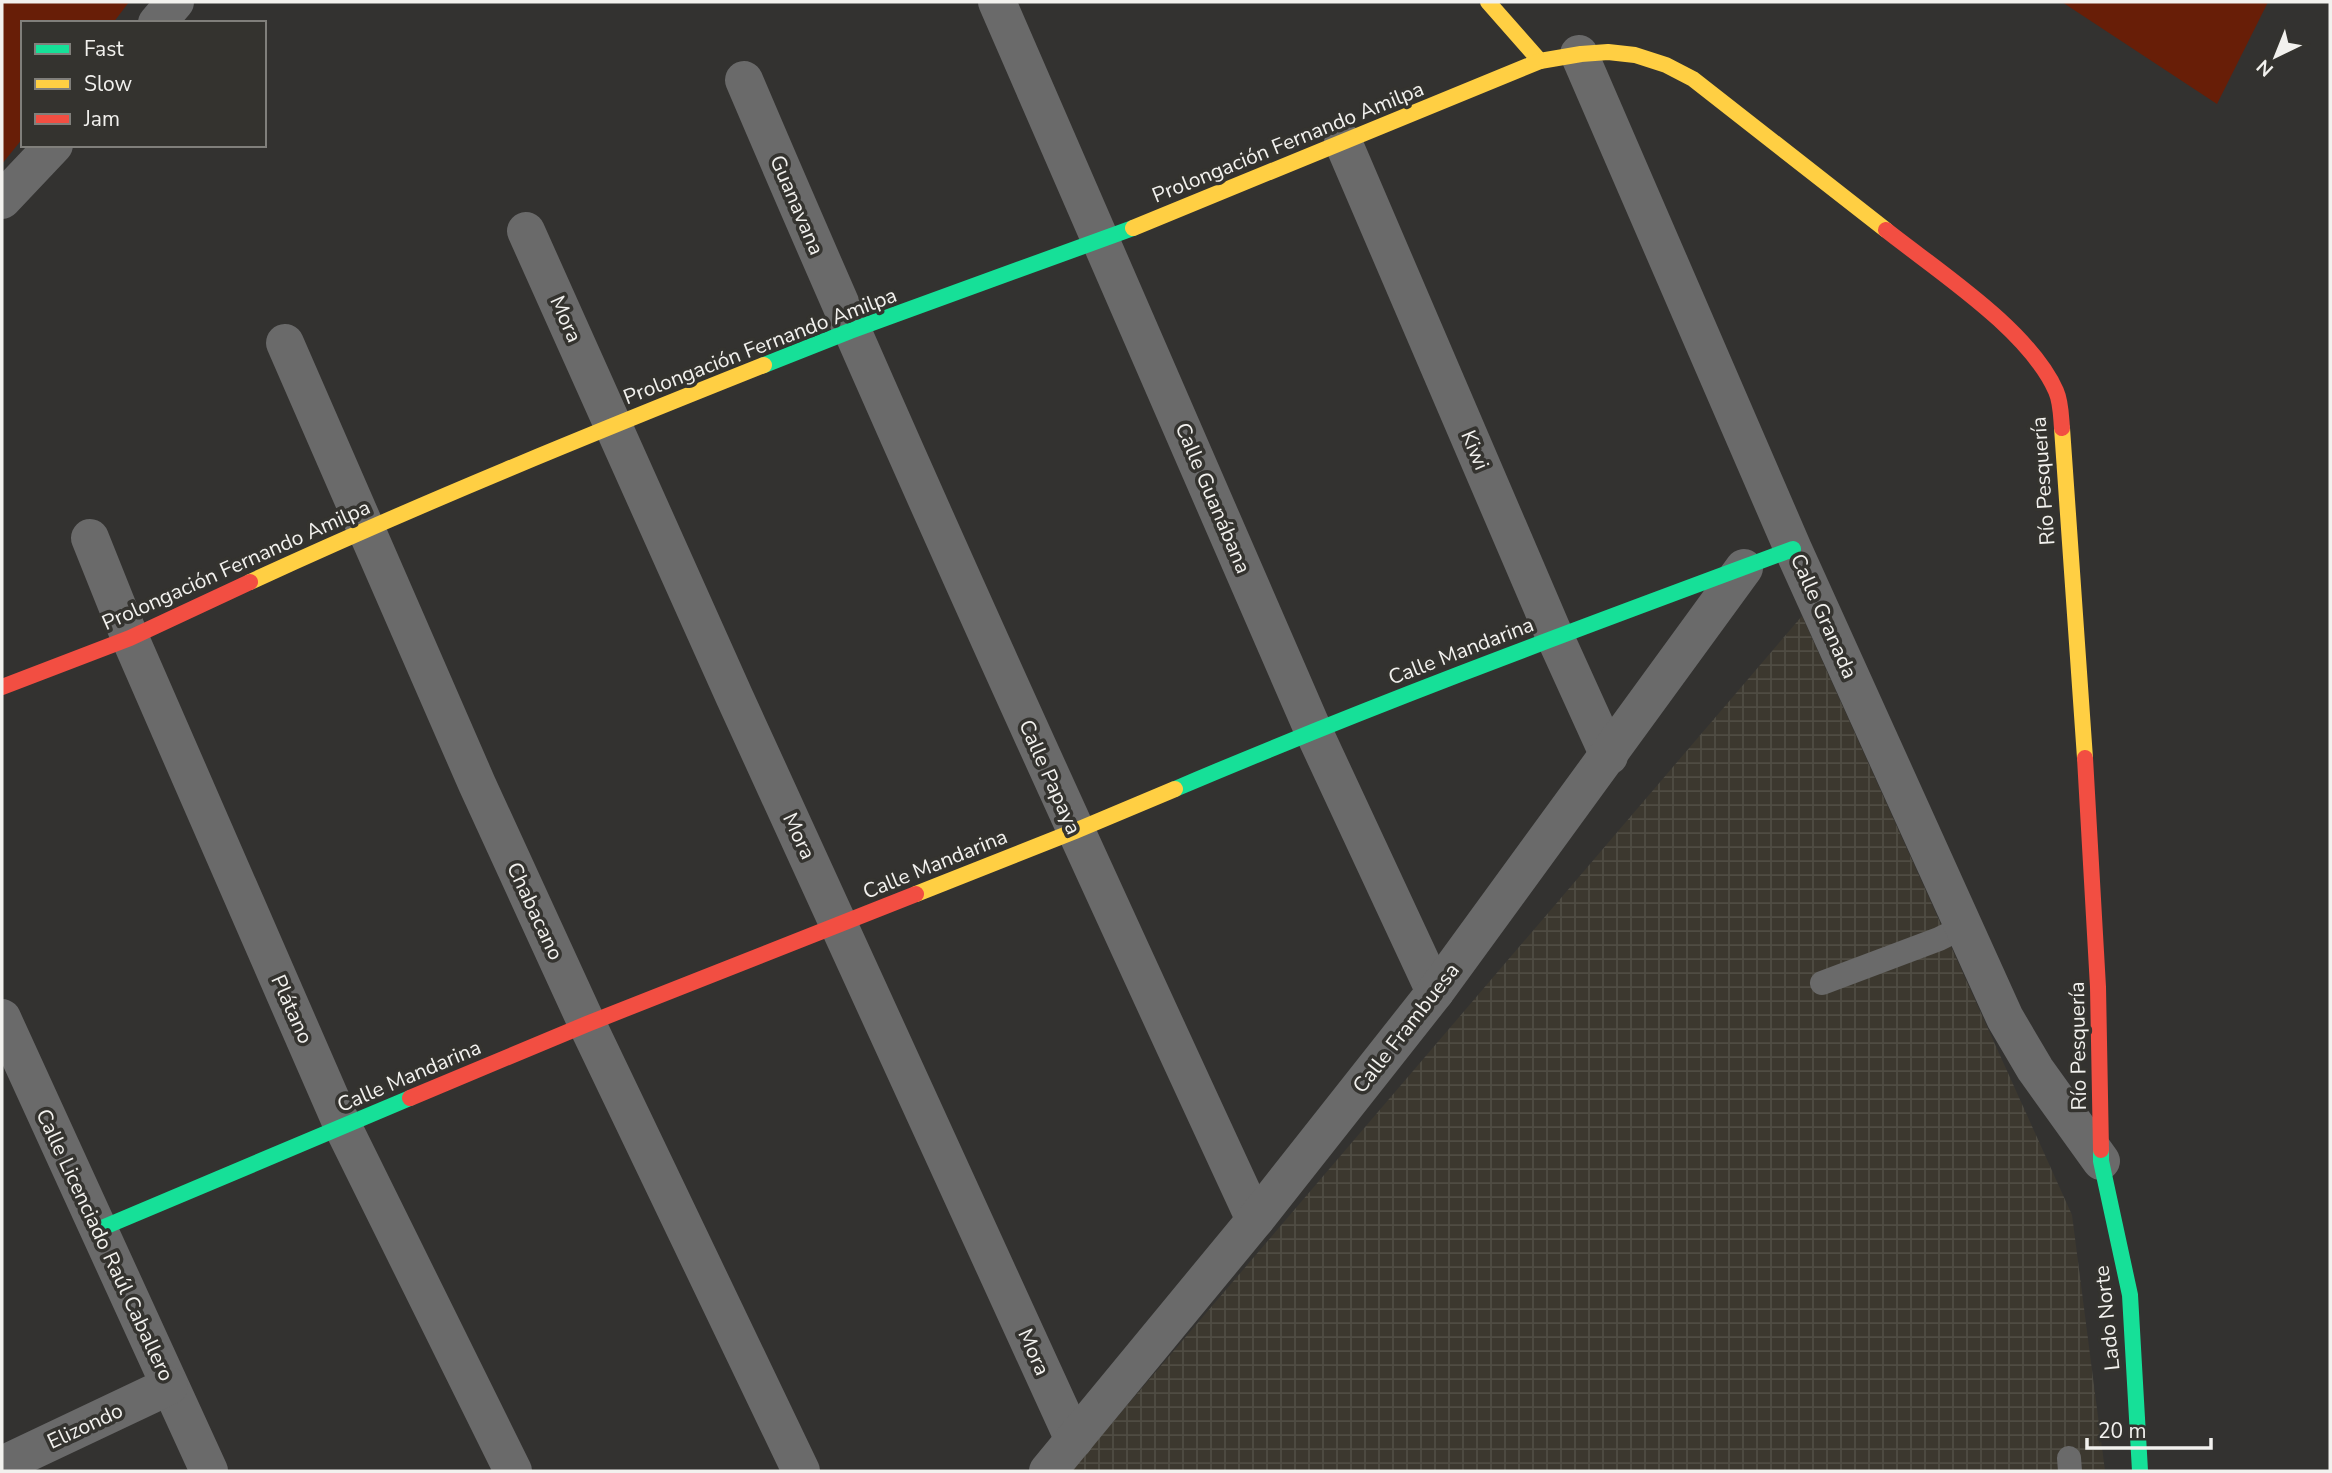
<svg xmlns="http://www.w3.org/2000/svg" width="2332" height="1473" viewBox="0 0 2332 1473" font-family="'Nunito Sans',sans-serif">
<defs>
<pattern id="industrial-grid" width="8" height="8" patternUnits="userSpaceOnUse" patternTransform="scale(1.75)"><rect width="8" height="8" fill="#3c382f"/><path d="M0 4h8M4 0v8" fill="none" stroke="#4f4c43"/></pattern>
</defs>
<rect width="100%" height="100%" fill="#333230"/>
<path fill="url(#industrial-grid)" d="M1802,616l270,599 33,256h-1034z"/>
<g fill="#681e07">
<path d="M2,2h127l-16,21h-90v115l-21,26z"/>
<path d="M2062,2h206l-51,102z"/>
</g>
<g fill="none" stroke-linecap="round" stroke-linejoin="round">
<g stroke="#6a6a6a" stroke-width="24">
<path d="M1822,983l117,-44 24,-12"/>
<path d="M2069,1458l1,13"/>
</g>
<g stroke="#6a6a6a" stroke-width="38">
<path d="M997,2l316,728 122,262"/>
<path d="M157,23l18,-21"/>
<path d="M1579,54l214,495 212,469 30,51 66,92"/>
<path d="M744,80c163,383 336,762 511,1140"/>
<path d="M1343,142l212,495 54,119"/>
<path d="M2,200l52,-55"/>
<path d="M526,231l209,467 339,742"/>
<path d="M285,343l192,441 110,240 214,447"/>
<path d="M90,538l40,100 213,489 170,344"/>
<path d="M2,1018l207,453"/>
<path d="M2,1465l167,-79"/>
<path d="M1048,1471l207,-251 180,-228 309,-424"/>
</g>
<g stroke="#16e098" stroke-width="16">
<path d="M764,365l86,-34 283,-103"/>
<path d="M1175,789c204,-87 411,-163 618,-240"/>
<path d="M2101,1150v11l29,134 10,176"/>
<path d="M97,1230l313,-132"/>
</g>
<g stroke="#ffcf43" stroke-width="16">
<path d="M1488,2l52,59 41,-7 27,-2 27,3 31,10 27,14 193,151"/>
<path d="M1133,228l407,-167"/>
<path d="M2062,428l23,330"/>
<path d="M250,582c169,-78 341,-148 514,-217"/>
<path d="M916,894l159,-63 100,-42"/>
</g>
<g stroke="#f24e42" stroke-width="16">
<path d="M1886,230c53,42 143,100 170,161 5,11 5,26 6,37"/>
<path d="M2,687l128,-49 120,-56"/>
<path d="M2085,758l13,229 3,163"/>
<path d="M410,1098l177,-74 329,-130"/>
</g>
</g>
<g text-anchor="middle" stroke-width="7" stroke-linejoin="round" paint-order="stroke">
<g font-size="21" fill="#f2f1ee" stroke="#34332f">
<text transform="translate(1288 142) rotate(-22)" y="7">Prolongación Fernando Amilpa</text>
<text transform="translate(797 205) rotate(67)" y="7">Guanavana</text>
<text transform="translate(566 319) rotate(66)" y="7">Mora</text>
<text transform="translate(760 346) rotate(-21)" y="7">Prolongación Fernando Amilpa</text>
<text transform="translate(1475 450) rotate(67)" y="7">Kiwi</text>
<text transform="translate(2043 481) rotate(-94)" y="7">Río Pesquería</text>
<text transform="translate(1213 498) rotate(67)" y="7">Calle Guanábana</text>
<text transform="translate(236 565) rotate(-24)" y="7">Prolongación Fernando Amilpa</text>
<text transform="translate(1824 616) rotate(66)" y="7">Calle Granada</text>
<text transform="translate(1461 651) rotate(-21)" y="7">Calle Mandarina</text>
<text transform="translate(1050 777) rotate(66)" y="7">Calle Papaya</text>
<text transform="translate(799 836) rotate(65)" y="7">Mora</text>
<text transform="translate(935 864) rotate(-22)" y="7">Calle Mandarina</text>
<text transform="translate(535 911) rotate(65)" y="7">Chabacano</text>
<text transform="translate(292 1009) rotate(66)" y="7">Plátano</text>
<text transform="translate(1406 1028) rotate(-52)" y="7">Calle Frambuesa</text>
<text transform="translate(2078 1046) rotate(-91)" y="7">Río Pesquería</text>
<text transform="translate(409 1076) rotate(-23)" y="7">Calle Mandarina</text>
<text transform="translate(105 1245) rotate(65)" y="7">Calle Licenciado Raúl Caballero</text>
<text transform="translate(2107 1318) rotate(-96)" y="7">Lado Norte</text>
<text transform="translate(1034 1352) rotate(66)" y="7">Mora</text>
<text transform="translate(85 1426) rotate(-25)" y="7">Elizondo</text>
</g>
</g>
<rect width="2332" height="1473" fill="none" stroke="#f2f1ee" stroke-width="7"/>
<rect x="21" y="21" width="245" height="126" fill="#34332f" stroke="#807f7b" stroke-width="2"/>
<rect x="35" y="44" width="35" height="10" fill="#16e098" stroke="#807f7b" stroke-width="2"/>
<text x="84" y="56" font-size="21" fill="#f2f1ee">Fast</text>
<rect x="35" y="79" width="35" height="10" fill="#ffcf43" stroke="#807f7b" stroke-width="2"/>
<text x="84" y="91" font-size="21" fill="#f2f1ee">Slow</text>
<rect x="35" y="114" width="35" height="10" fill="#f24e42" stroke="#807f7b" stroke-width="2"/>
<text x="84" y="126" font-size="21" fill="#f2f1ee">Jam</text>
<g transform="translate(2276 56) rotate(223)" stroke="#34332f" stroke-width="5" paint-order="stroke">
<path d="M0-5L12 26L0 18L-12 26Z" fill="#f2f1ee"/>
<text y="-10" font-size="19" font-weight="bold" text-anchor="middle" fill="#f2f1ee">N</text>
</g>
<path d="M2087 1438v10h124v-10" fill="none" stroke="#f2f1ee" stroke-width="3.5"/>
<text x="2098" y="1438" font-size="21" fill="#f2f1ee" stroke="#34332f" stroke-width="5" paint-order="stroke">20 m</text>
</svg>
